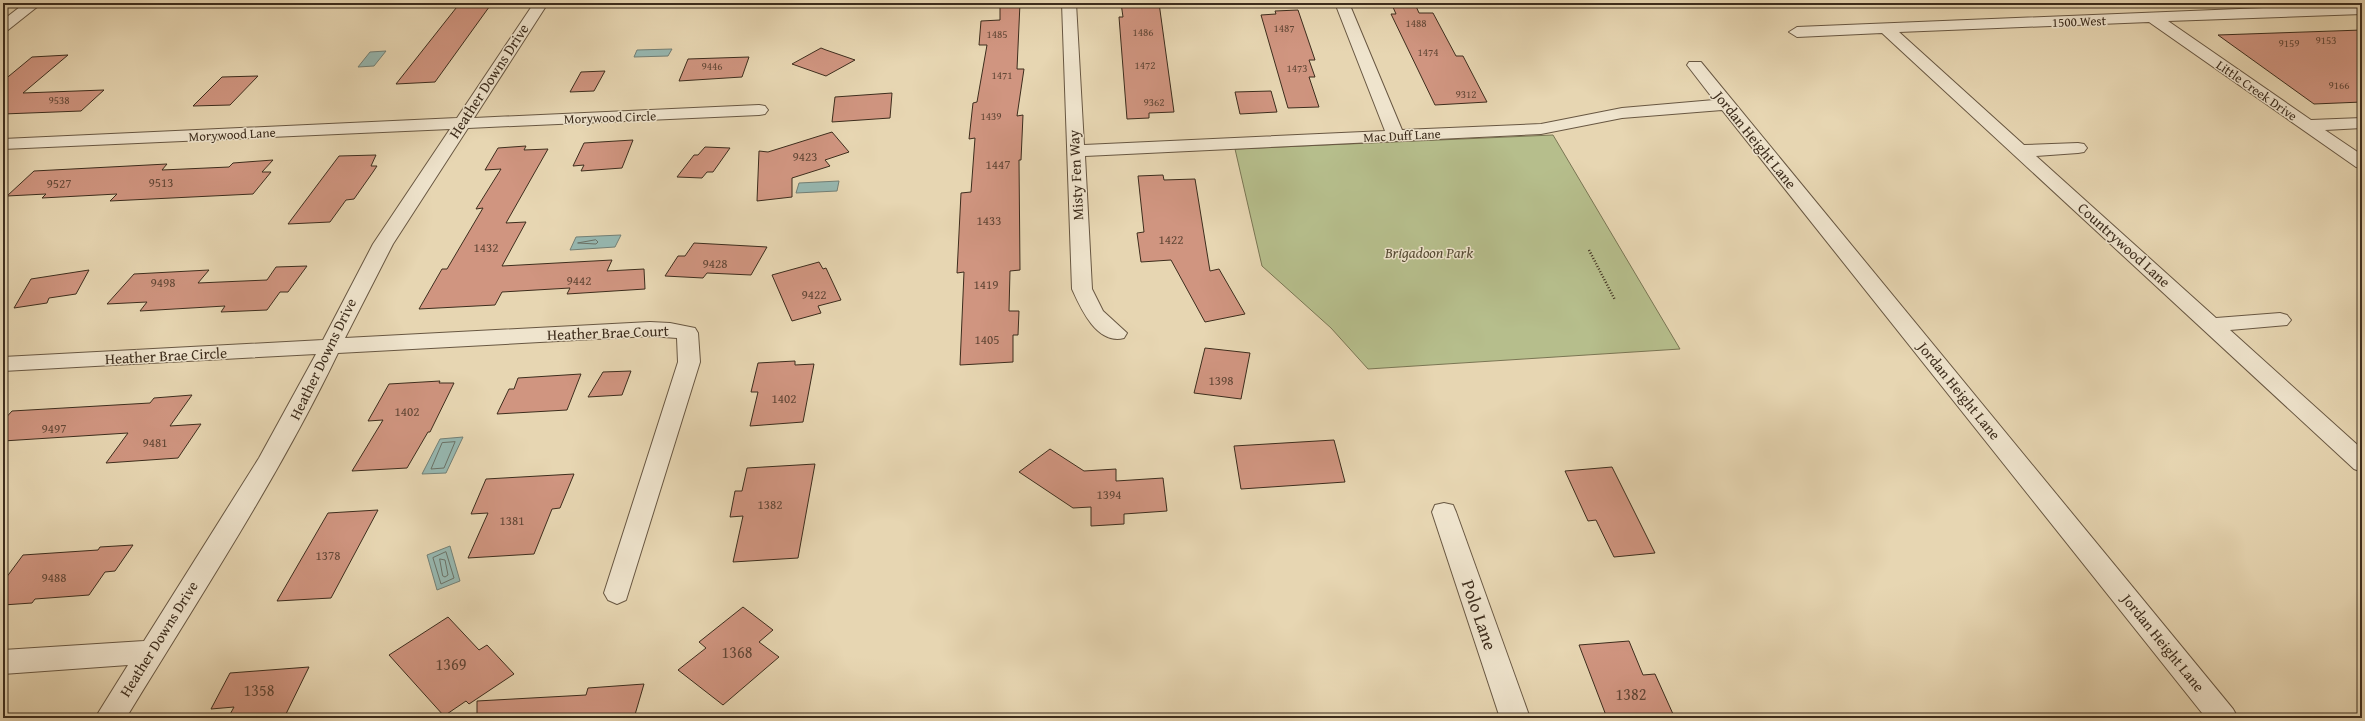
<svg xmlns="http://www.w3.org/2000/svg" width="2365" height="721" viewBox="0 0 2365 721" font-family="'Gentium Book Plus',serif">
<rect width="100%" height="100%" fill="#e7d6b2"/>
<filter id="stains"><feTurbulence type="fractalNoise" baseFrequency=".005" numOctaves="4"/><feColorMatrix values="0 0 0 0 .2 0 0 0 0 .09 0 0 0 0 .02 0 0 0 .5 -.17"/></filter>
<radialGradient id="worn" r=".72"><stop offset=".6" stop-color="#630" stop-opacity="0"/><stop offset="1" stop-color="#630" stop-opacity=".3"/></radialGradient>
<path fill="#b6be8c" stroke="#7a7654" d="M1553,135l127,214 -312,20 -37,-41 -69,-62 -27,-117z"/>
<g fill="#97b8b1" stroke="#738076">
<path d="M672,49l-4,7 -34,1 3,-7z"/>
<path d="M386,51l-12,15 -16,1 12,-15z"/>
<path d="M839,181l-2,10 -41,2 3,-10z"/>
<path d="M621,235l-6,12 -45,3 6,-13z"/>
<path d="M463,437l-17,36 -24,1 18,-35z"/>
<path d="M450,546l10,35 -23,9 -10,-35z"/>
</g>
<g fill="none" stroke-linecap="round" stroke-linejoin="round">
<g stroke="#6a7267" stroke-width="1">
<path d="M596,240l2,2 -2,2 -18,-1z"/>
<path d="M455,442l-11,26 -13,1 11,-26z"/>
<path d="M446,552l8,26 -13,6 -8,-26z"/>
<path d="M440,559l5,1 3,15 -3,2 -2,-1z"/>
</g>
</g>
<g fill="#d09580" stroke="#3d2d1d">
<path d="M460,3h32l-57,79 -39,2z"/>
<path d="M1000,3h20l-3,66h7l-7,47 6,-1 -2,45h-2l1,110 -10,1 -1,40h10l-1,24h-5v27l-53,3 4,-93 -7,1 4,-80 10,-1 4,-54 -6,1 4,-36 4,-1 10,-57h-8l2,-24 19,-1z"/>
<path d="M1121,3h38l15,109 -25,1v5l-22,1 -8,-102h4z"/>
<path d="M1415,4l4,9h14l23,43h7l24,46 -52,3 -44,-91h5l-4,-9z"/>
<path d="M1298,10l17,50h-6l6,17h-6l10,30 -31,1 -27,-93 15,-1 -1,-3z"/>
<path d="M2362,30v72l-48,2 -96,-69z"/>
<path d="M821,48l5,2 29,10 -29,16 -34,-12z"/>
<path d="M68,55l-45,38 81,-3 -23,21 -78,3v-33l29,-24z"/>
<path d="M749,57l-7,20 -63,4 9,-22z"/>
<path d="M605,71l-11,20 -24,1 11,-20z"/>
<path d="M258,76l-28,29 -37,1 29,-29z"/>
<path d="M1271,91l6,21 -37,2 -5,-22z"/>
<path d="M892,93l-2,25 -58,4 3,-25z"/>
<path d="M832,132l17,20 -24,8 5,6 -38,12v19l-35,4 2,-50 9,1z"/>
<path d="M633,140l-11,28 -41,3 3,-6 -11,1 11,-23z"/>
<path d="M526,146l-2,4 24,-1 -42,74 20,-1 -24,44 110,-6 -5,11 37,-2 1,20 -78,5 3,-6 -68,4 -7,13 -76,4 23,-40h5l36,-61 -7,1 25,-40 -16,1 13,-22z"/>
<path d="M705,147l25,1 -17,24h-6l-5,6 -25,-1 17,-22h4z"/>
<path d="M376,155l-5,11h6l-4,6 -19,27 -8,1 -16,22 -42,2 51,-68z"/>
<path d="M273,160l-11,12h9l-18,22 -143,7 7,-7 -75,4 4,-4 -39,2 27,-25 133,-7 -5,6 67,-3 4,-4z"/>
<path d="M1163,175l1,5 31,-1 15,92 9,-2 26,45 -40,8 -34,-62 -30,2 -4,-29 7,-1 -6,-56z"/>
<path d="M694,243l73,4 -16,28 -44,-2 -4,5 -38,-2 13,-20h7z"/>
<path d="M819,262l4,7 3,-1 15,32 -23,6 3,7 -29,8 -20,-46z"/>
<path d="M307,266l-19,26h-8l-13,18 -46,2 4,-6 -85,5 7,-9 -40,2 27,-30 75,-4 -11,13 69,-3 9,-13z"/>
<path d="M89,270l-13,24 -27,4 -2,5 -33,5 17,-29z"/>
<path d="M1205,348l45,5 -9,46 -47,-6z"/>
<path d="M795,361v4l19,-1 -11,58 -53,4 8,-34h-7l7,-29z"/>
<path d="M631,371l-9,24 -34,2 15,-25z"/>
<path d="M581,374l-14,36 -70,4 12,-25h5l4,-11z"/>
<path d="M440,381l-1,2h15l-24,49h-2l-21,36 -55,3 31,-51 -15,1 21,-37z"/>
<path d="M192,395l-22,31 31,-2 -23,34 -72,5 22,-30 -125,8v-20l9,-10 138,-8 4,-5z"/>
<path d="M1334,440l11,42 -104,7 -7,-43z"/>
<path d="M1050,449l34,22 32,-2v12l47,-3 4,33 -43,3v10l-33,2v-19l-18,1 -54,-36z"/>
<path d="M815,464l-17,94 -65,4 10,-46 -13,1 5,-26h7l5,-23z"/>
<path d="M1612,467l43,86 -41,4 -18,-37 -8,1 -23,-50z"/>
<path d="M574,474l-14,34 -8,1 -18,45 -66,4 20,-45 -17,1 15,-35z"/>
<path d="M378,510l-47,88 -54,3 51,-88z"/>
<path d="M133,545l-18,26 -10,1 -16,23 -54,4 -3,4 -29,2v-23l20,-27 75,-5 2,-3z"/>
<path d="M743,607l30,23 -14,12 20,15 -56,48 -45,-35 28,-22 -7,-6z"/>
<path d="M448,617l31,33 8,-5 27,29 -45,30 -3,-3 -22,15 -55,-61z"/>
<path d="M1629,641l14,34 12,-1 18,40 -26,2 1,2h-41l-28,-73z"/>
<path d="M309,667l-25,51h-56l6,-11 -23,2 19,-36z"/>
<path d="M644,684l-10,34h-157v-17l109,-6 2,-7z"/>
</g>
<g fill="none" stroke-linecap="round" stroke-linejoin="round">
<defs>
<g id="minor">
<path d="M25,3h17l-34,27 -5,2v-12z"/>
<path d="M534,3h14l-74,115 285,-13 6,1 3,4 -3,4 -6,1 -291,13 -75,116 -48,94 305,-16 20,1 25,5 3,5 2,29 -74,238 -9,4 -9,-4 -4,-7 74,-231 -1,-24 -27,-2 -312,17c-61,127 -139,245 -212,365h-31l33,-53 -125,9v-24l141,-9 115,-183 57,-104 -313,17v-14l320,-17 50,-96 77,-115 -447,20v-10l454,-21z"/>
<path d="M1062,3h14l8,142 301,-14 -50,-128h14l53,127 139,-6 81,-16 92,-8 -27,-35 2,-3h12l532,647 5,9h-32l-484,-608 -100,8 -81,16 -456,22 7,133 11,22 24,22 -3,5c-27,7 -43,-29 -52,-49z"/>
<path d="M2362,4v10l-194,7 143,99 51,-2v10l-37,2 37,25v13l-6,-1 -207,-145 -250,10 125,113 54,-2 6,1 3,4 -3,4 -6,1 -42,3 180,162 64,-5 7,2 4,5 -4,5 -57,5 132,119v23l-8,-3 -472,-436 -85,4 -8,-5 8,-5z"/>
<path d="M1444,503l9,2 3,7 74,206h-30l-68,-206 3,-7z"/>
</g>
</defs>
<use href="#minor" stroke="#685742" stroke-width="2"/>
<path stroke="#3d2d1d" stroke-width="2.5" stroke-dasharray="1 2" stroke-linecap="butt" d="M1589,250l26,50"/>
<use href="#minor" fill="#efe4cd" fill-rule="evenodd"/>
</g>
<g text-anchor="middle" stroke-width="3" stroke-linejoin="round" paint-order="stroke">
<g font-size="11" fill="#624736">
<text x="1416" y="27">1488</text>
<text x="1284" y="32">1487</text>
<text x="1143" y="36">1486</text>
<text x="997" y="38">1485</text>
<text x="2326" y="44">9153</text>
<text x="2289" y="47">9159</text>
<text x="1428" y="56">1474</text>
<text x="1145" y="69">1472</text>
<text x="712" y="70">9446</text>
<text x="1297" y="72">1473</text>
<text x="1002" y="79">1471</text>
<text x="2339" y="89">9166</text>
<text x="1466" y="98">9312</text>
<text x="59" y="104">9538</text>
<text x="1154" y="106">9362</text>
<text x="991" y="120">1439</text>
</g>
<g font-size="13" fill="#3d2d1d" stroke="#efe4cd">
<text transform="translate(2079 21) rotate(-2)" y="5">1500 West</text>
<text transform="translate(2257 90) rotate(35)" y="5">Little Creek Drive</text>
<text transform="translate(610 117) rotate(-2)" y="5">Morywood Circle</text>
<text transform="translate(232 134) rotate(-3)" y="5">Morywood Lane</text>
<text transform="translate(1402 135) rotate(-3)" y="5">Mac Duff Lane</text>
</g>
<g font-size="13" fill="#624736">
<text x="805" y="161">9423</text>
<text x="998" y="169">1447</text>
<text x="161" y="187">9513</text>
<text x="59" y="188">9527</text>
<text x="989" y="225">1433</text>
<text x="1171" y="244">1422</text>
<text x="486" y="252">1432</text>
<text x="715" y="268">9428</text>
<text x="579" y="285">9442</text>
<text x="163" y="287">9498</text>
<text x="986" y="289">1419</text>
<text x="814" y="299">9422</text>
<text x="987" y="344">1405</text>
<text x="1221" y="385">1398</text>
<text x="784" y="403">1402</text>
<text x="407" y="416">1402</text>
<text x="54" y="433">9497</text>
<text x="155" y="447">9481</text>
<text x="1109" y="499">1394</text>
<text x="770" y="509">1382</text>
<text x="512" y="525">1381</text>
<text x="328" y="560">1378</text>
<text x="54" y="582">9488</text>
</g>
<g font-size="15" fill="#3d2d1d" stroke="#efe4cd">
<text transform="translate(489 81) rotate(-57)" y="5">Heather Downs Drive</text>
<text transform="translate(1755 140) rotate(51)" y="5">Jordan Height Lane</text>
<text transform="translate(1076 175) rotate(-93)" y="5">Misty Fen Way</text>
<text transform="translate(2124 245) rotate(42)" y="5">Countrywood Lane</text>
<text transform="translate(608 333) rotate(-2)" y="5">Heather Brae Court</text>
<text transform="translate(166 356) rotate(-3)" y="5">Heather Brae Circle</text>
<text transform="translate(323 359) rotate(-64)" y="5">Heather Downs Drive</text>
<text transform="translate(1959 391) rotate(51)" y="5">Jordan Height Lane</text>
<text transform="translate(159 639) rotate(-58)" y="5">Heather Downs Drive</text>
<text transform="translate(2163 643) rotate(51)" y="5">Jordan Height Lane</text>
</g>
<g font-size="15" font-style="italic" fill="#554a33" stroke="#efe4cd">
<text x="1429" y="258">Brigadoon Park</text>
</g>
<g font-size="16" fill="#624736">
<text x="737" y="658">1368</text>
<text x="451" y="670">1369</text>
<text x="259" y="696">1358</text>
<text x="1631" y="700">1382</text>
</g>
<g font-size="18" fill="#3d2d1d" stroke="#efe4cd">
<text transform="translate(1479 615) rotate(71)" y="6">Polo Lane</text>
</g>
</g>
<rect width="2365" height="721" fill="none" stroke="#e7d6b2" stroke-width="16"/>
<rect x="4" y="4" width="2357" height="713" fill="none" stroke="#3d2d1d" stroke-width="2"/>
<rect x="8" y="8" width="2349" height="705" fill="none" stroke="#3d2d1d"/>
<rect width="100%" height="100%" filter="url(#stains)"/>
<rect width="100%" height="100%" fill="url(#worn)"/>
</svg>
